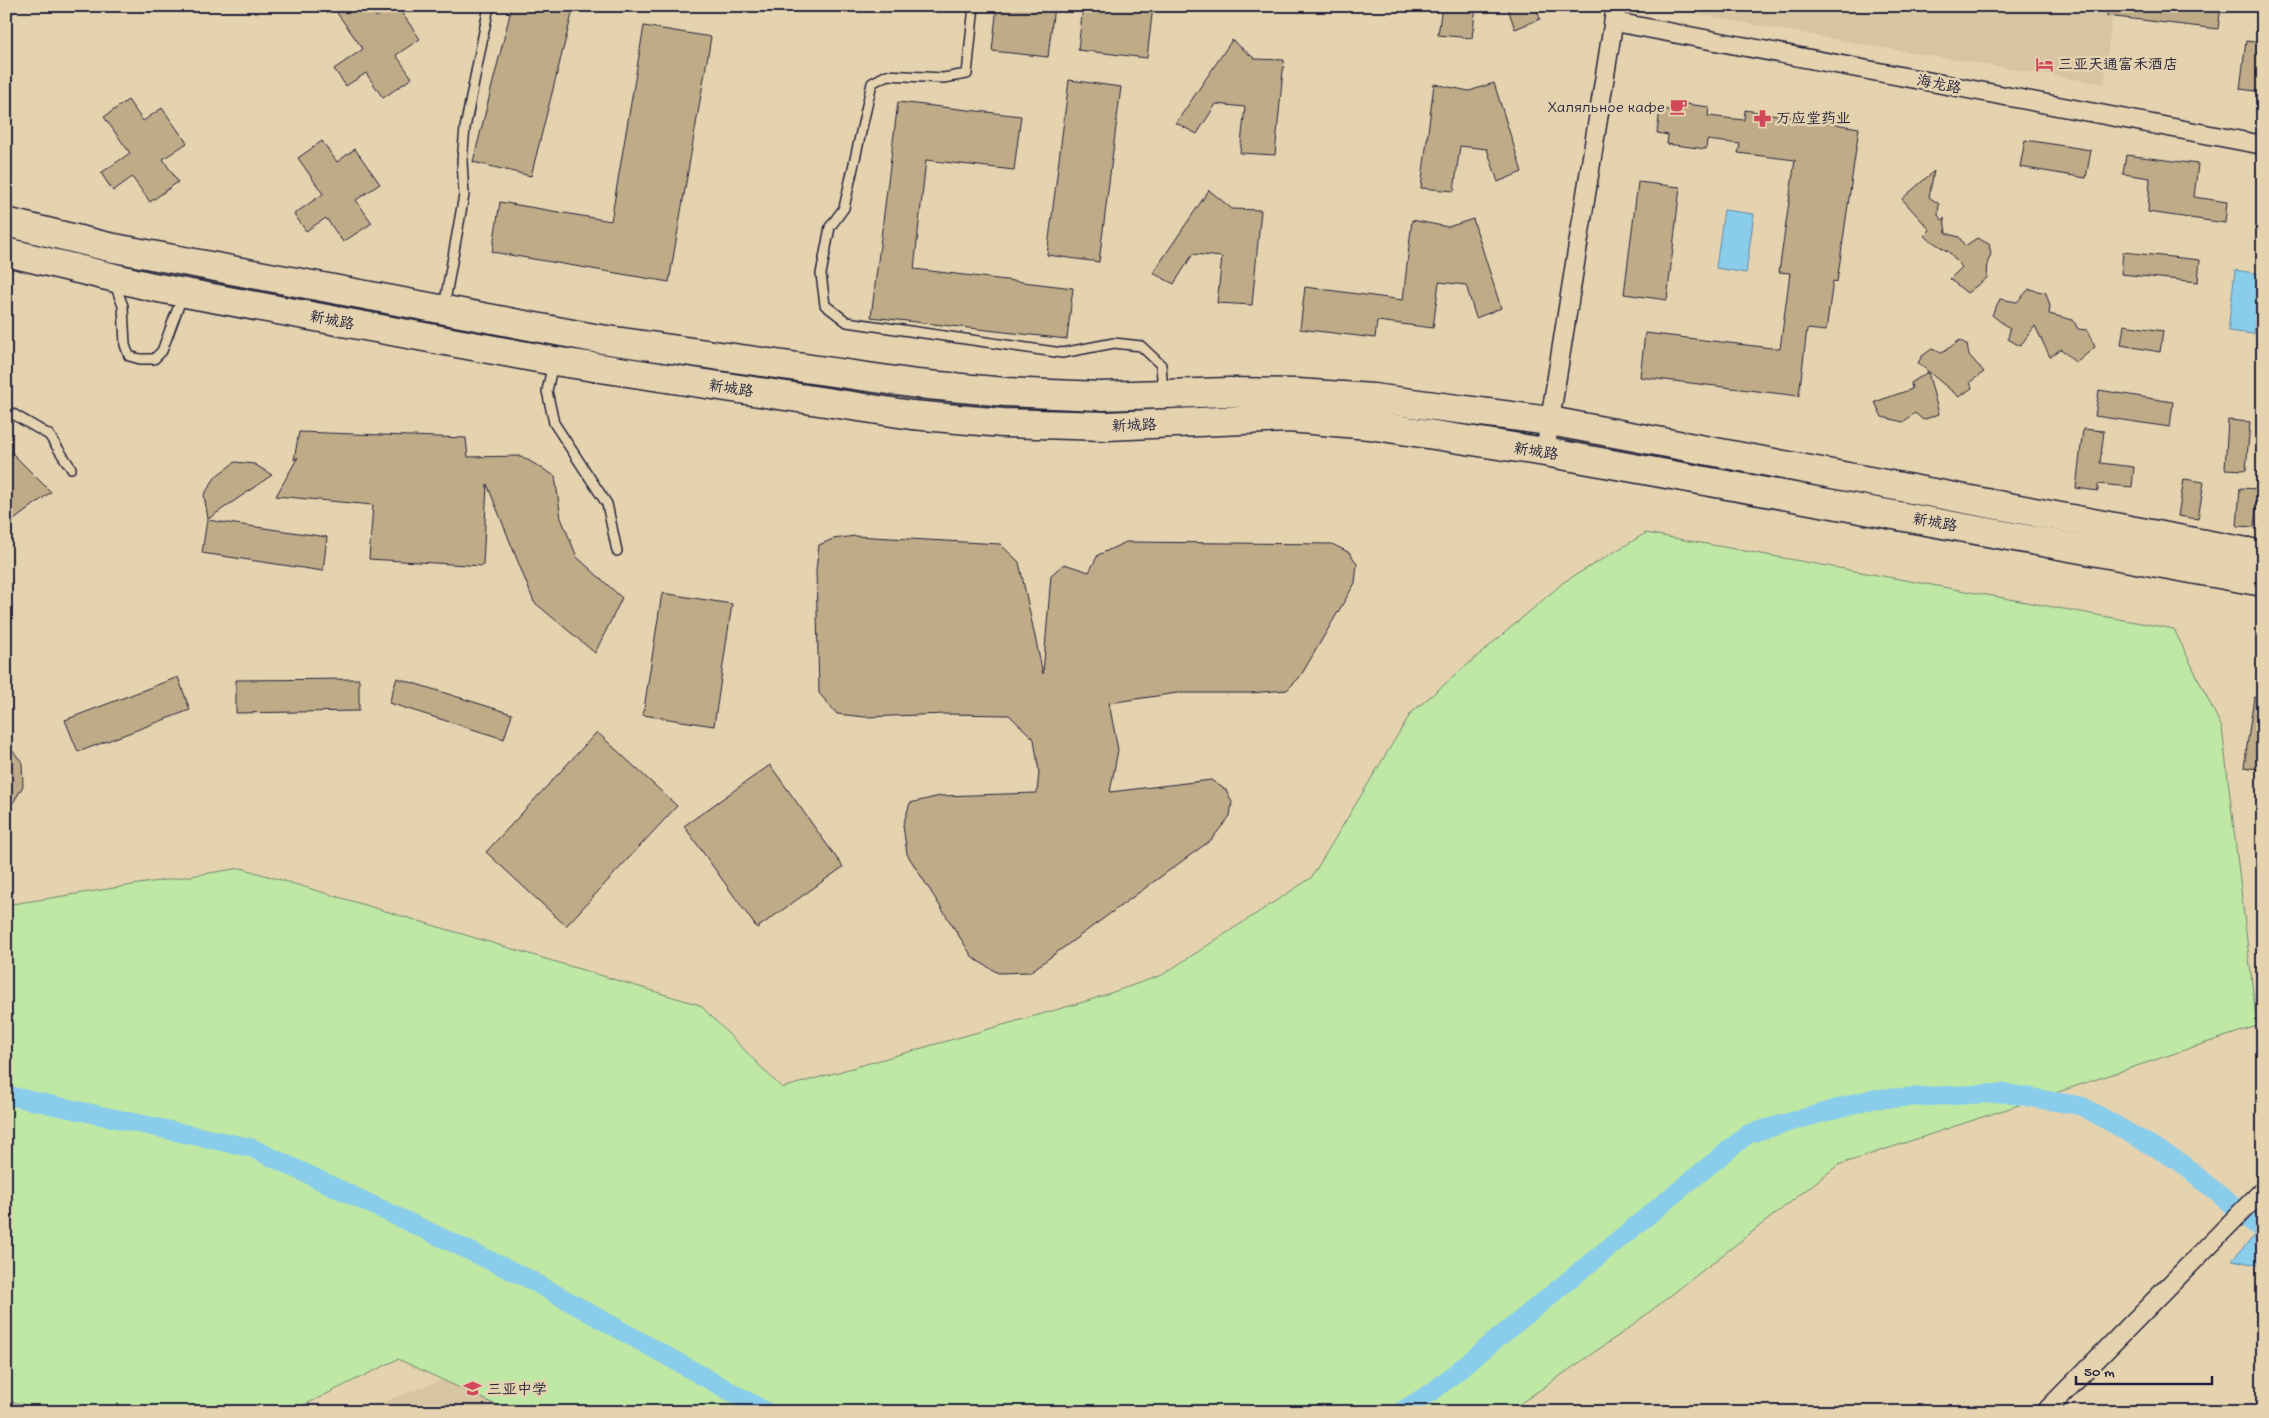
<svg xmlns="http://www.w3.org/2000/svg" width="2269" height="1418" viewBox="0 0 2269 1418" font-family="'Gochi Hand','LXGW WenKai TC',sans-serif">
<rect width="100%" height="100%" fill="#e5d3b0"/>
<filter id="ink" filterUnits="userSpaceOnUse"><feTurbulence type="fractalNoise" baseFrequency=".02" numOctaves="2"/><feDisplacementMap in="SourceGraphic" scale="10" xChannelSelector="R" yChannelSelector="G"/><feConvolveMatrix kernelMatrix="1 2 1 2 8 2 1 2 1" color-interpolation-filters="sRGB"/></filter>
<g filter="url(#ink)">
<g fill="#d6c4a2">
<path d="M1653,6h460l-9,78 -244,-40z"/>
<path d="M480,1366l97,46h-221z"/>
</g>
<path fill="#bfe8a4" stroke="#708570" d="M1646,533l528,96 48,99 35,298 -419,139 -213,166 -117,81h-997l-113,-53 -108,53h-240l-44,-12v-495l235,-37 459,137 82,83 305,-87 75,-26 149,-97 100,-165 153,-131z"/>
<g fill="#8acdeb" stroke="#6089a5">
<path d="M1724,210l30,4 -8,59 -30,-5z"/>
<path d="M2235,270l26,4 -7,60 -26,-3z"/>
<path d="M2263,1226v40l-31,-6 28,-30z"/>
</g>
<g fill="none" stroke-linecap="round" stroke-linejoin="round">
<g stroke="#8acdeb" stroke-width="19">
<path d="M6,1095l246,53 275,130 240,134"/>
<path d="M1400,1412l32,-20 316,-258 123,-35 134,-6 77,13 98,56 83,69"/>
</g>
</g>
<g fill="#bfab87" stroke="#22223b">
<path d="M347,6h22l7,11 17,-11h4l23,33 -24,16 16,23 -29,20 -17,-25 -20,13 -12,-17 29,-20 -26,-36z"/>
<path d="M512,6h62l-43,170 -58,-14z"/>
<path d="M997,6h57l-6,51 -56,-6z"/>
<path d="M1083,6h70l-6,52 -69,-8z"/>
<path d="M1442,6h34l-4,32 -34,-3z"/>
<path d="M1507,6h29l4,13 -25,10z"/>
<path d="M2107,6h114l-3,23 -111,-13z"/>
<path d="M644,26l67,11 -42,245 -177,-30 8,-50 111,19z"/>
<path d="M1232,40l23,19 29,1 -9,95 -35,-2 5,-46 -29,-3 -19,30 -21,-11z"/>
<path d="M2246,41l17,2v49l-23,-3z"/>
<path d="M1069,80l52,7 -22,175 -52,-7z"/>
<path d="M1494,83l28,89 -24,10 -11,-33 -27,-3 -6,45 -33,-3 13,-104 35,7z"/>
<path d="M128,100l15,21 19,-13 25,35 -24,16 15,23 -28,20 -18,-25 -19,14 -12,-18 29,-20 -26,-36z"/>
<path d="M898,102l123,14 -7,54 -88,-10 -12,109 159,19 -6,51 -196,-22z"/>
<path d="M1671,102l38,5 -1,9 36,4 1,-10 114,18 -22,154 -4,-1 -7,50 -19,-2 -8,67 -159,-19 5,-44 135,16 10,-76 -11,-1 16,-112 -57,-7 2,-9 -33,-4 -1,9 -39,-5 1,-9 -11,-2 3,-24 10,1z"/>
<path d="M2025,140l66,10 -5,28 -66,-11z"/>
<path d="M322,141l15,21 18,-13 25,35 -24,16 16,23 -29,19 -17,-24 -20,13 -12,-17 29,-20 -25,-36z"/>
<path d="M2126,155l72,9 -4,33 33,5 -2,21 -77,-11 2,-34 -27,-4z"/>
<path d="M1934,171l-5,26 10,7 -1,11 4,5 2,-2 2,15 13,4 6,9 12,-8 12,6 2,10 -3,7 -1,17 -20,15 -17,-14 12,-12 -12,-14 -26,-17 6,-6 -28,-31z"/>
<path d="M1638,182l42,5 -13,113 -43,-6z"/>
<path d="M1209,190l23,19 29,1 -9,95 -35,-2 5,-46 -29,-3 -19,30 -21,-11z"/>
<path d="M1473,219l28,89 -25,10 -10,-33 -27,-3 -6,46 -56,-7 -2,17 -75,-9 5,-42 98,13 9,-80 36,7z"/>
<path d="M2123,252l77,8 -2,22 -77,-8z"/>
<path d="M2029,289l17,4 4,13 -1,8 24,6 5,9 9,1 8,17 -19,16 -15,-14 -11,8 -15,-31 -15,20 -12,-7 2,-10 -18,-14 8,-16 17,3z"/>
<path d="M2124,325l39,6 -3,21 -39,-7z"/>
<path d="M1960,340l7,5 2,10 15,17 -14,10 2,6 -13,9 -41,-34 4,-7 10,-7 10,4z"/>
<path d="M1928,372l11,42 -16,6 -8,-7 -12,9 -21,-5 -7,-15 37,-13 -1,-6z"/>
<path d="M2099,390l74,12 -3,25 -75,-11z"/>
<path d="M2228,420l22,2 -4,48 -21,-1z"/>
<path d="M2083,429l21,2 -4,32 34,4 -2,20 -34,-3v7l-22,-3z"/>
<path d="M299,432l167,6 2,19 53,-1 34,20 6,42 16,39 45,41 -27,55 -61,-51 -47,-118 -4,82 -114,-7 4,-54 -97,-9 22,-39 -4,3z"/>
<path d="M6,447l45,45 -45,34z"/>
<path d="M235,462l19,2 18,11 -64,44 -4,-24 12,-19z"/>
<path d="M2184,479l20,3 -6,37 -20,-3z"/>
<path d="M2240,488l18,1 -4,38 -17,-1z"/>
<path d="M207,520l120,17 -4,34 -121,-18z"/>
<path d="M855,536l145,8 19,18 24,112 8,-99 13,-11 25,8 9,-17 28,-13 206,2 18,9 7,11 -2,19 -55,94 -13,13 -37,3h-73l-68,10 9,47 -8,42 101,-12 15,10 6,12 -2,14 -19,24 -181,132 -32,1 -25,-15 -66,-104 -4,-29 7,-22 30,-7 97,-3 2,-21 -5,-33 -25,-24 -63,-1 -81,3 -28,-3 -18,-21 -3,-123 3,-25 14,-6z"/>
<path d="M662,593l70,11 -18,122 -71,-11z"/>
<path d="M178,677l12,33 -112,42 -13,-32z"/>
<path d="M397,678l115,36 -8,25 -115,-36z"/>
<path d="M359,679v32l-123,2v-33z"/>
<path d="M2254,697l9,1v72l-19,-3z"/>
<path d="M597,732l80,74 -111,120 -80,-74z"/>
<path d="M6,743l16,19 1,24 -17,29z"/>
<path d="M770,765l73,102 -86,61 -73,-102z"/>
</g>
<g fill="none" stroke-linecap="round" stroke-linejoin="round">
<defs>
<g id="service">
<path d="M974,6l-7,68 -24,4 -56,-3 -15,8 -28,125 -14,19 -9,47 4,31 22,17 215,31 52,-10 27,3 20,19 2,27"/>
<path d="M114,282l9,24 2,39 4,11 11,3h14l8,-8 20,-54"/>
<path d="M444,307l20,-112 -2,-34 3,-33 24,-122"/>
<path d="M553,363l-6,28 7,32 53,81 10,47"/>
<path d="M6,410l43,25 22,33"/>
</g>
<g id="minor">
<path d="M1615,22l648,123"/>
<path d="M1545,452l71,-446"/>
<path d="M2045,1412l218,-222"/>
</g>
<g id="primary">
<path d="M6,222l103,25 485,91 323,46 89,8 94,4 129,-4 68,1 76,5 177,23 713,134"/>
<path d="M6,252l147,35 401,74 358,54 91,8 104,3 182,-8 80,7 176,27 718,130"/>
</g>
</defs>
<use href="#service" stroke="#22223b" stroke-width="12"/>
<use href="#minor" stroke="#22223b" stroke-width="21"/>
<use href="#primary" stroke="#22223b" stroke-width="31"/>
<use href="#service" stroke="#e5d3b0" stroke-width="9"/>
<use href="#minor" stroke="#e5d3b0" stroke-width="18"/>
<use href="#primary" stroke="#e5d3b0" stroke-width="28"/>
</g>
</g>
<defs>
<symbol id="hotel-bare" viewBox="-9 -9 18 18"><path d="M-6-4.5h1.5V1H6V5H4.5V3h-9V5H-6ZM-4 0a1.8 1.8 0 1 1 3.6 0ZM.5 0V-2.5h3Q6-2.5 6 0Z" fill="#d1495b" stroke="#e5d3b0" stroke-width="2.5" paint-order="stroke"/></symbol>
<symbol id="cafe-bare" viewBox="-9 -9 18 18"><path d="M-5.5-4.5H6V0H3Q3 3.5 0 3.5H-2.5Q-5.5 3.5-5.5 0ZM3-3.2v2h1.7v-2ZM-6 4.5H4V6H-6Z" fill="#d1495b" stroke="#e5d3b0" stroke-width="2.5" paint-order="stroke"/></symbol>
<symbol id="pharmacy-bare" viewBox="-9 -9 18 18"><path d="M-2-6h4v4h4v4h-4v4h-4v-4h-4v-4h4Z" fill="#d1495b" stroke="#e5d3b0" stroke-width="2.5" paint-order="stroke"/></symbol>
<symbol id="school-bare" viewBox="-9 -9 18 18"><path d="M0-5L7-2L0 1L-7-2ZM-4 1L0 2.5L4 1V4Q0 6-4 4Z" fill="#d1495b" stroke="#e5d3b0" stroke-width="2.5" paint-order="stroke"/></symbol>
</defs>
<g fill-rule="evenodd">
<use href="#hotel-bare" x="2032" y="52" width="25" height="25"/>
<use href="#cafe-bare" x="1666" y="94" width="25" height="25"/>
<use href="#pharmacy-bare" x="1750" y="106" width="25" height="25"/>
<use href="#school-bare" x="460" y="1376" width="25" height="25"/>
</g>
<g text-anchor="middle" stroke-width="5" stroke-linejoin="round" paint-order="stroke">
<g font-size="15" fill="#22223b" stroke="#e5d3b0" text-anchor="start">
<text x="2058" y="69">三亚天通富禾酒店</text>
<text x="1665" y="112" text-anchor="end">Халяльное кафе</text>
<text x="1776" y="123">万应堂药业</text>
<text x="487" y="1394">三亚中学</text>
</g>
<g font-size="15" fill="#22223b" stroke="#e5d3b0">
<text transform="translate(1939 84) rotate(11)" y="5">海龙路</text>
<text transform="translate(332 320) rotate(11)" y="5">新城路</text>
<text transform="translate(731 388) rotate(9)" y="5">新城路</text>
<text transform="translate(1134 425) rotate(-2)" y="5">新城路</text>
<text transform="translate(1536 451) rotate(9)" y="5">新城路</text>
<text transform="translate(1935 522) rotate(10)" y="5">新城路</text>
</g>
</g>
<rect width="2269" height="1418" fill="none" stroke="#e5d3b0" stroke-width="25"/>
<rect x="12" y="12" width="2244" height="1393" fill="none" stroke="#22223b" stroke-width="2" filter="url(#ink)"/>
<path d="M2076 1376v8h136v-8" fill="none" stroke="#22223b" stroke-width="2.5"/>
<text x="2084" y="1376" font-size="15" fill="#22223b" stroke="#e5d3b0" stroke-width="4" paint-order="stroke">50 m</text>
</svg>
